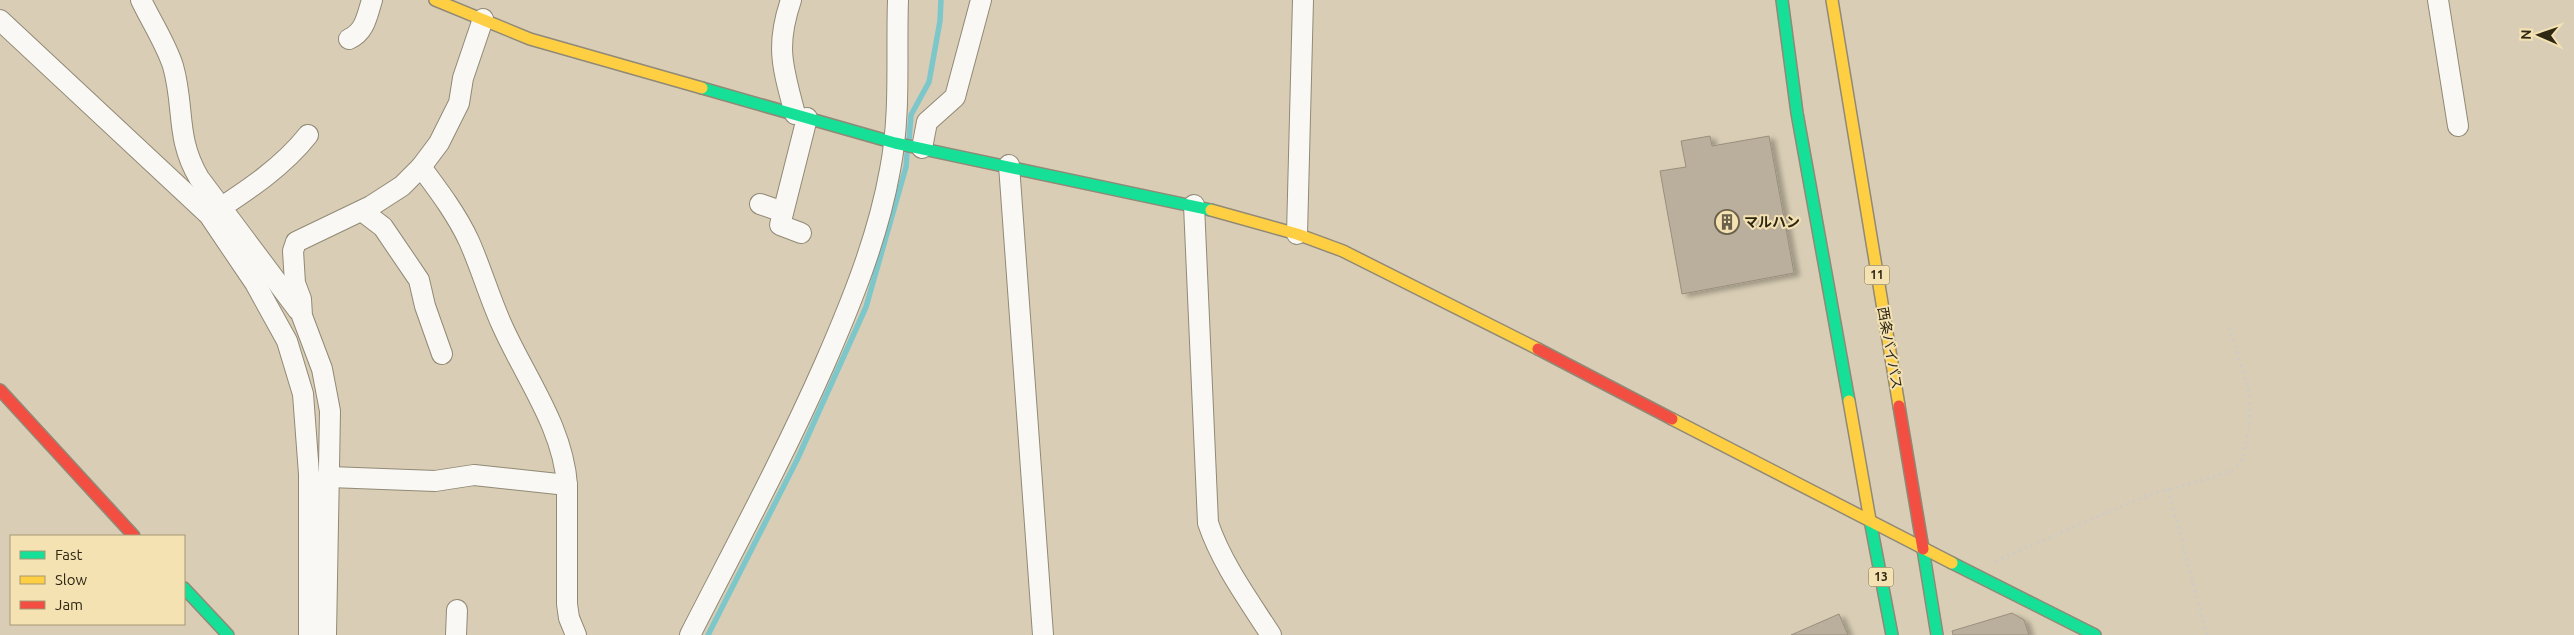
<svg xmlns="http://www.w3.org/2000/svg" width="2574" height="635" viewBox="0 0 2574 635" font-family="Ubuntu,'Noto Sans JP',sans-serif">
<defs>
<filter id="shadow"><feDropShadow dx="5.5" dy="3" stdDeviation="2.5" flood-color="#0004"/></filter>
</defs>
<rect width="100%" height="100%" fill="#d9ceb5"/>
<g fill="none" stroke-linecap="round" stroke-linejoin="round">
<g stroke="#7dc7cb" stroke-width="5.5">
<path d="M909,140l2,-25 18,-33 11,-61 1,-21"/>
<path d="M708,635l89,-175 69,-153 40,-140 1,-13"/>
</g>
</g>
<g fill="#baaf9d" stroke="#9a8f7d" filter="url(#shadow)">
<path d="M1710,136l2,10 57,-10 25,137 -112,21 -22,-123 26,-4 -5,-26z"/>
<path d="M2012,613l12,7 5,15h-76l-1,-4z"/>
<path d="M1839,614l9,21h-57z"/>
</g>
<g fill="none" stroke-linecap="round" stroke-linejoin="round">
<defs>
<g id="street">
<path d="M141,0c10,21 25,44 32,66 12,42 2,71 26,112l99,132"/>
<path d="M791,0c-16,47 -8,68 4,114"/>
<path d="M2438,0l20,126"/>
<path d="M0,20l209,195 46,68 32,58 16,53 6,80v161"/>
<path d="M349,39c16,-7 18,-23 23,-39"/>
<path d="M922,148l5,-26 28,-25 26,-97"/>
<path d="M1009,165l34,470"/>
<path d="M421,167c18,24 36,48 48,74 12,27 20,55 32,82 23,53 62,103 66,162v119l2,14 7,17"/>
<path d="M760,204l23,8"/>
<path d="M1194,205l14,318c14,41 40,76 63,112"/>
<path d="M362,211l21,16 36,53 6,26 17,48"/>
<path d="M211,214c35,-23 71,-46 97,-79"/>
<path d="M801,233l-21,-8 27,-107"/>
<path d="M1297,234l6,-234"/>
<path d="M330,477l105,4 39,-6 93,10"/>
<path d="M326,635l4,-224 -8,-42 -20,-53 -1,-17 -6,-16 -2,-32 3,-9 75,-36 31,-20 19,-19 18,-24 20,-40 4,-25 20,-59"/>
<path d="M456,635l1,-25"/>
<path d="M690,635c46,-90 94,-179 135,-272 27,-62 53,-126 65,-193 11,-56 6,-113 8,-170"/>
</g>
<g id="fast">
<path d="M1782,0l15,113 52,288"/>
<path d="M702,88l193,55 316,67"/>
<path d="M1870,520l22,115"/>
<path d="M1923,549l14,86"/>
<path d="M1952,563l143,72"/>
<path d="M184,588l44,47"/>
</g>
<g id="slow">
<path d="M435,0l95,39 172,49"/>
<path d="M1832,0l67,406"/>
<path d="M1211,210l86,24 46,17 195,98"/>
<path d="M1849,401l21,119"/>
<path d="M1672,419l280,144"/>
</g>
<g id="jam">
<path d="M1538,349l134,70"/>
<path d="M0,390l134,146"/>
<path d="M1899,406l24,143"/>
</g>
</defs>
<use href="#street" stroke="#918976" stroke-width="22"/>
<use href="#fast" stroke="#918976" stroke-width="14"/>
<use href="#slow" stroke="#918976" stroke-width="14"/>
<use href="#jam" stroke="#918976" stroke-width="14"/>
<g stroke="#cfcbc3" stroke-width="3" stroke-dasharray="2.5 4" stroke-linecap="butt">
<path d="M2168,489l39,146"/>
<path d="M1995,561l153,-66 66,-18 18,-7 11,-11 7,-39 -1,-29 -21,-68"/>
</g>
<use href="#street" stroke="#f9f8f4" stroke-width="20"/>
<use href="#fast" stroke="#16e098" stroke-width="11"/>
<use href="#slow" stroke="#ffcf43" stroke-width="11"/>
<use href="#jam" stroke="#f24e42" stroke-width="11"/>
</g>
<defs>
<symbol id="building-ring" viewBox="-11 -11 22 22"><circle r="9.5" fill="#f5e2b3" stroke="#6a614c" stroke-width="1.5"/><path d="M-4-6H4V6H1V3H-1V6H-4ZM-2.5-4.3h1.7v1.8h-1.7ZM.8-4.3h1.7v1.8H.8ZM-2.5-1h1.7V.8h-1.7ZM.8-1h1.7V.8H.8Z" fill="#6a614c"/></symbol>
</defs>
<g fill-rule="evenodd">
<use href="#building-ring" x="1713" y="208" width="28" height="28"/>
</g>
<g text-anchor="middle" stroke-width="4" stroke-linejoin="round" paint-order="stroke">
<g fill="#f5e2b3" stroke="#6a5f44" stroke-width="1">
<rect x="1864.5" y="265.5" width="25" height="19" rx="4"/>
<rect x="1868.5" y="567.5" width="25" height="19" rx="4"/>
</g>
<g font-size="12" font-weight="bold" fill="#2e2714">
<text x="1877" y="279">11</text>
<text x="1881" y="581">13</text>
</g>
<g font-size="14" font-weight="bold" fill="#2e2714" stroke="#f5e2b3" text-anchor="start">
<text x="1744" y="227">マルハン</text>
</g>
<g font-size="14" fill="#2e2714" stroke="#f5e2b3">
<text transform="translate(1890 348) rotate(80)" y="5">西条バイパス</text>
</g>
</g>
<rect x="10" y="535" width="175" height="90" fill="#f5e2b3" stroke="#a59773"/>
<rect x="20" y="551" width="25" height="8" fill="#16e098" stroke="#a59773"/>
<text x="55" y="560" font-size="15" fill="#2e2714">Fast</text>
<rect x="20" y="576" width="25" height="8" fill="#ffcf43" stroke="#a59773"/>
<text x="55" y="585" font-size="15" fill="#2e2714">Slow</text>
<rect x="20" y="601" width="25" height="8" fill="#f24e42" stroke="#a59773"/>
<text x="55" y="610" font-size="15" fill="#2e2714">Jam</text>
<g transform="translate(2539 35) rotate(272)" stroke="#f5e2b3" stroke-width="4" paint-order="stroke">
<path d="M0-4L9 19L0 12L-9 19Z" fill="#2e2714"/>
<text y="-8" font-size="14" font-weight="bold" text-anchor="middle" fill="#2e2714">N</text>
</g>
</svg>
